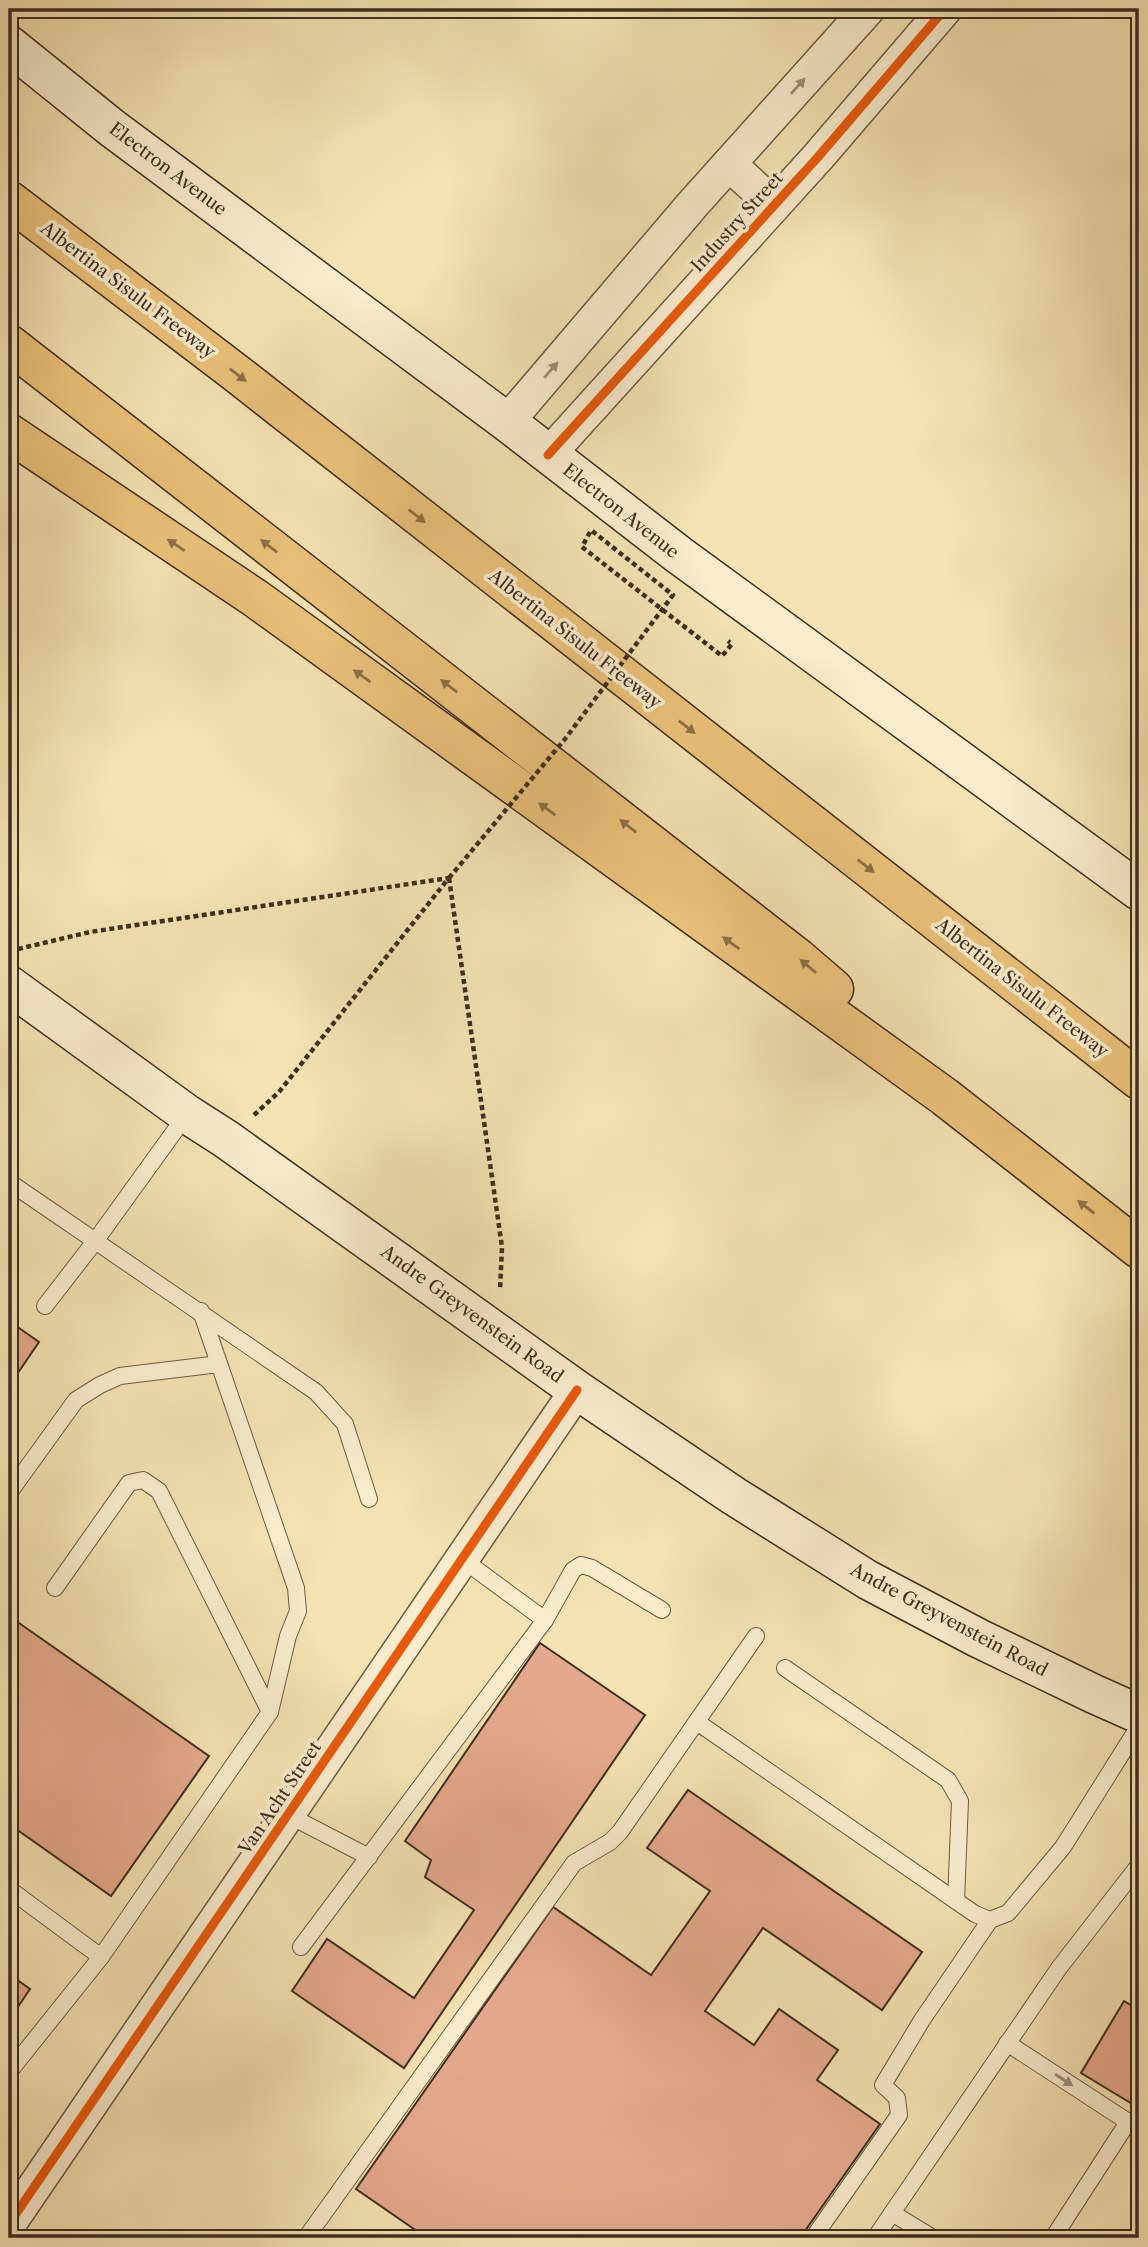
<svg xmlns="http://www.w3.org/2000/svg" width="1148" height="2247" viewBox="0 0 1148 2247" font-family="'Libre Caslon Text',serif">
<rect width="100%" height="100%" fill="#f4e2b2"/>
<filter id="stains"><feTurbulence type="fractalNoise" baseFrequency=".00286" numOctaves="4"/><feColorMatrix values="0 0 0 0 .2 0 0 0 0 .09 0 0 0 0 .02 0 0 0 .5 -.17"/></filter>
<radialGradient id="worn" r=".72"><stop offset=".6" stop-color="#630" stop-opacity="0"/><stop offset="1" stop-color="#630" stop-opacity=".3"/></radialGradient>
<g fill="#e4a98c" stroke="#3f2e20" stroke-width="2">
<path d="M9,1321l30,21 -30,44z"/>
<path d="M9,1616l200,140 -98,140 -102,-72z"/>
<path d="M540,1643l105,72 -241,353 -112,-77 35,-52 87,59 60,-88 -49,-33 6,-17 -26,-19z"/>
<path d="M688,1790l234,162 -40,58 -119,-82 -58,83 49,34 25,-36 59,41 -21,30 63,44 -80,114h-373l-71,-49 197,-282 98,68 59,-84 -63,-43z"/>
<path d="M9,1974l21,15 -21,31z"/>
<path d="M1124,2001l15,9v98l-58,-35z"/>
</g>
<g fill="none" stroke-linecap="round" stroke-linejoin="round">
<defs>
<g id="lane">
<path d="M9,1182l307,210 29,32 24,75"/>
<path d="M45,1306l51,-66 91,-126"/>
<path d="M9,1493l67,-93 24,-15 20,-9 99,-12"/>
<path d="M462,1559l83,61"/>
<path d="M55,1588l74,-105 14,-3 16,11 111,221"/>
<path d="M785,1668l163,112 12,21 -4,100"/>
<path d="M697,1722l278,192 15,6 18,-7 55,-66 76,-121"/>
<path d="M288,1815l81,42"/>
<path d="M9,1889l92,68"/>
<path d="M301,1947l244,-327 28,-50 8,-5 11,3 70,42"/>
<path d="M1007,2043l132,86"/>
<path d="M9,2072l92,-115 169,-245 18,-76 10,-25 -2,-23 -95,-277"/>
<path d="M892,2213l41,25"/>
<path d="M306,2238l268,-375 36,-21 10,-10 136,-196"/>
<path d="M813,2238l86,-123 -2,-17 -14,-13 39,-65 68,-100"/>
<path d="M875,2238l184,-270 80,-103"/>
<path d="M1053,2238l75,-116"/>
</g>
<g id="street">
<path d="M729,164l45,41"/>
<path d="M507,422l186,-218 175,-195"/>
<path d="M548,455l270,-298 127,-148"/>
<path d="M9,2224l568,-834"/>
</g>
<g id="secondary">
<path d="M9,45l103,83 395,294 172,133 460,336"/>
<path d="M9,985l178,129 39,25 351,251 157,106 134,84 110,58 116,56 45,20"/>
</g>
<g id="highway">
<path d="M9,200l227,173 903,707"/>
<path d="M9,344l789,614 36,31"/>
<path d="M9,433l246,165 690,499 194,152"/>
</g>
</defs>
<use href="#lane" stroke="#6c5b44" stroke-width="18"/>
<use href="#street" stroke="#6c5b44" stroke-width="36"/>
<use href="#secondary" stroke="#3f2e20" stroke-width="41"/>
<use href="#highway" stroke="#3f2e20" stroke-width="41"/>
<g stroke="#3f2e20" stroke-width="4.5" stroke-dasharray="5 3.5" stroke-linecap="butt">
<path d="M590,532l-8,15 140,109 10,-12 -4,-3"/>
<path d="M449,878l53,369 -2,43"/>
<path d="M18,949l72,-17 359,-54"/>
<path d="M254,1115l25,-23 169,-213"/>
</g>
<use href="#lane" stroke="#f8eccd" stroke-width="16"/>
<use href="#street" stroke="#f8eccd" stroke-width="33"/>
<use href="#secondary" stroke="#f8eccd" stroke-width="38"/>
<use href="#highway" stroke="#eac179" stroke-width="38"/>
<path stroke="#3f2e20" stroke-width="4.5" stroke-dasharray="5 3.5" stroke-linecap="butt" d="M449,878l116,-139 108,-144 -82,-65"/>
<defs>
<g id="cycleway">
<path d="M548,455l270,-298 127,-148"/>
<path d="M9,2224l568,-834"/>
</g>
</defs>
<use href="#cycleway" stroke="#f8eccd" stroke-width="13"/>
<use href="#cycleway" stroke="#e8590c" stroke-width="9"/>
</g>
<defs><path id="oneway-solid" d="M-6-.8H1V-3.2L6.5 0L1 3.2V.8H-6Z" transform="scale(1.75)"/></defs>
<g fill="#9c8d76">
<use href="#oneway-solid" transform="translate(798 86) rotate(-48)"/>
<use href="#oneway-solid" transform="translate(551 370) rotate(-49)"/>
<use href="#oneway-solid" transform="translate(1064 2080) rotate(33)"/>
</g>
<g fill="#8c7048">
<use href="#oneway-solid" transform="translate(238 375) rotate(38)"/>
<use href="#oneway-solid" transform="translate(417 516) rotate(38)"/>
<use href="#oneway-solid" transform="translate(176 545) rotate(-146)"/>
<use href="#oneway-solid" transform="translate(269 546) rotate(-142)"/>
<use href="#oneway-solid" transform="translate(362 676) rotate(-144)"/>
<use href="#oneway-solid" transform="translate(449 686) rotate(-142)"/>
<use href="#oneway-solid" transform="translate(687 727) rotate(38)"/>
<use href="#oneway-solid" transform="translate(547 809) rotate(-144)"/>
<use href="#oneway-solid" transform="translate(628 826) rotate(-142)"/>
<use href="#oneway-solid" transform="translate(866 866) rotate(38)"/>
<use href="#oneway-solid" transform="translate(731 943) rotate(-144)"/>
<use href="#oneway-solid" transform="translate(808 966) rotate(-140)"/>
<use href="#oneway-solid" transform="translate(1086 1207) rotate(-142)"/>
</g>
<g text-anchor="middle" stroke-width="7" stroke-linejoin="round" paint-order="stroke">
<g font-size="18" fill="#3f2e20" stroke="#f8eccd">
<text transform="translate(168 169) rotate(37)" y="6">Electron Avenue</text>
<text transform="translate(737 222) rotate(-48)" y="6">Industry Street</text>
<text transform="translate(128 290) rotate(37)" y="6">Albertina Sisulu Freeway</text>
<text transform="translate(621 511) rotate(38)" y="6">Electron Avenue</text>
<text transform="translate(575 639) rotate(38)" y="6">Albertina Sisulu Freeway</text>
<text transform="translate(1022 988) rotate(38)" y="6">Albertina Sisulu Freeway</text>
<text transform="translate(472 1314) rotate(36)" y="6">Andre Greyvenstein Road</text>
<text transform="translate(949 1620) rotate(28)" y="6">Andre Greyvenstein Road</text>
<text transform="translate(280 1798) rotate(-56)" y="6">Van Acht Street</text>
</g>
</g>
<rect width="1148" height="2247" fill="none" stroke="#f4e2b2" stroke-width="35"/>
<rect x="10" y="10" width="1127" height="2226" fill="none" stroke="#3f2e20" stroke-width="3.5"/>
<rect x="18" y="18" width="1113" height="2212" fill="none" stroke="#3f2e20" stroke-width="2"/>
<rect width="100%" height="100%" filter="url(#stains)"/>
<rect width="100%" height="100%" fill="url(#worn)"/>
</svg>
